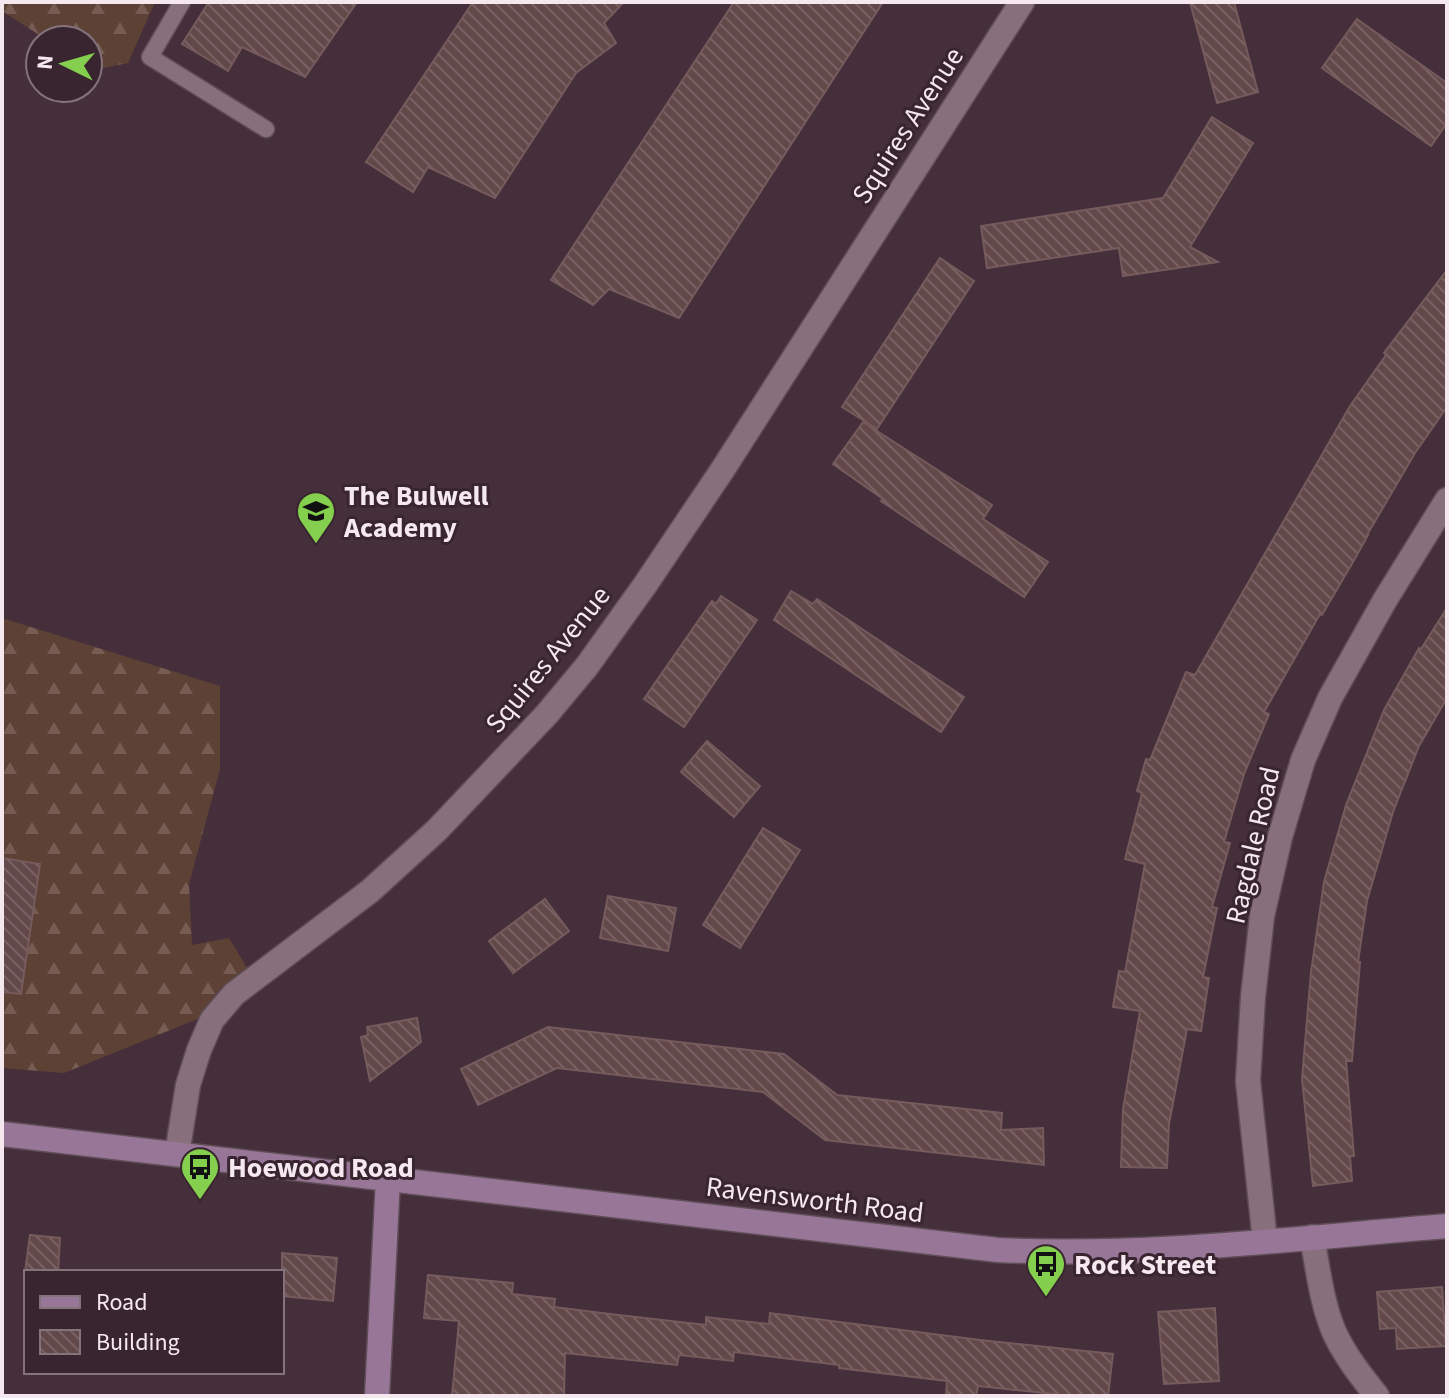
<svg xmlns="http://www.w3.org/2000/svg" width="1449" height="1398" viewBox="0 0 1449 1398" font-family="'Source Sans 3',sans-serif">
<defs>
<pattern id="forest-firs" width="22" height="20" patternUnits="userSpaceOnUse" patternTransform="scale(2)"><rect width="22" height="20" fill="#5e4135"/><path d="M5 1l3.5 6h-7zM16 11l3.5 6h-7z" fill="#765c53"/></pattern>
<pattern id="building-back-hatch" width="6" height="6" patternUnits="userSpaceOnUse" patternTransform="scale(2)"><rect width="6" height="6" fill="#624849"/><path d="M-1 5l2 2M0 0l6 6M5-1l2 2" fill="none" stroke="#796264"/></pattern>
</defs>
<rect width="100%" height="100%" fill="#442f3b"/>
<g fill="url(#forest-firs)">
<path d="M2,2h153l-27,61 -35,7 -5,-3v-27h-41l-45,-29z"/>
<path d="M2,618l218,68v83l-31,115 3,61 37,-7 20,33 -44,45 -141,57 -62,-5z"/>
</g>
<g fill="url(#building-back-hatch)" stroke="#765b5d" stroke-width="2">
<path d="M209,2h148l-52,75 -63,-30 -14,24 -46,-27z"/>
<path d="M473,2h151l-20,21 12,20 -40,30 -81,125 -67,-31 -15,25 -47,-30z"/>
<path d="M734,2h149l-204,316 -70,-29 -16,16 -42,-25z"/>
<path d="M1190,2h44l24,90 -41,11z"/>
<path d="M1357,19l90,64v40l-16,23 -109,-78z"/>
<path d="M1212,117l41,26 -63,104 28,15 -95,14 -4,-28 -132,20 -6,-42 182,-28z"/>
<path d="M940,258l34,23 -97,148 -35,-22z"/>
<path d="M1447,270v137l-32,46 -48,82h1l-11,20 -35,60 -2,-1 -56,98 5,2 -25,60 -20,68 6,1 -18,64 5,1 -14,69 6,1 -8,53 -14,-2 -18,95 -2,44 -46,-1 2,-58 17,-98 -27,-4 6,-36 6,1 20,-108 -20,-5 17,-66 -5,-2 9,-32 4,1 36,-88 9,3 155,-269 36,-51 -2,-2z"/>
<path d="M863,422l129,83 -9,14 65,43 -24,35 -143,-96 2,-2 -50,-35z"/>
<path d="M791,591l22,13 4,-5 147,98 -23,35 -167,-112z"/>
<path d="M721,596l36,24 -73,107 -40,-28 68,-98 4,3z"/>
<path d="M1447,608v90l-28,48 -26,66 -26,89 -9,61h2l-8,99h-6l8,95h-4l2,25 -39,5 -11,-107 9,-107 13,-90 22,-77 38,-95 35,-62 2,1z"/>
<path d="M707,741l53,45 -26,31 -53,-45z"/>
<path d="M763,828l37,22 -60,98 -37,-23z"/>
<path d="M2,858l38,6 -19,130 -19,-2z"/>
<path d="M608,896l68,12 -8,43 -68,-13z"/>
<path d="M545,899l24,32 -56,42 -24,-32z"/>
<path d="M417,1018l4,24 -51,39 -9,-44 7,-2 -1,-8z"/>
<path d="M548,1027l236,27 53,41 165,18 -1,17 42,-2 1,37 -219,-25 -62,-48 -206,-24 -79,37 -17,-36z"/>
<path d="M30,1235l30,3 -2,34h-33z"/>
<path d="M282,1253l55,5 -4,43 -51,-5z"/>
<path d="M428,1275l85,8 -1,11 43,5 -1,8 56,7 96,11v-8l63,7 1,-11 210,27 133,14 -5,42h-34l-96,-10 -2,10h-30l1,-15 -108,-13v-3l-105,-13 -1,9 -54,-6 -2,10 -112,-12 -1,43h-112l7,-75 -35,-3z"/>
<path d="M1442,1287l4,59 -49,3 -1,-21 -16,1 -3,-37z"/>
<path d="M1215,1308l4,73 -55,3 -6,-72z"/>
</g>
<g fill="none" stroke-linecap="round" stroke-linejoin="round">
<defs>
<path id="lane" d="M182,2l-32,55 116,72"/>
<g id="street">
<path d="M177,1154l11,-69 11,-35 13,-30 22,-26 136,-103 67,-61 110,-116 40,-48 58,-81 78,-116 299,-467"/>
<path d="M1312,1237c6,32 10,68 23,97 11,23 26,42 42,62"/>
<path d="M1265,1241l-17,-160 5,-84 9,-81 18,-79 23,-77 27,-62 55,-98 62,-100"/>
</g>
<g id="secondary">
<path d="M2,1134l996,116c150,7 300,-12 449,-24"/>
<path d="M377,1396l11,-217"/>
</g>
</defs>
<use href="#lane" stroke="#5f4d57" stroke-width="19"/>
<use href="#street" stroke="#5f4d57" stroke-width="27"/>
<use href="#secondary" stroke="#5f4d57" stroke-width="27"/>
<use href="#lane" stroke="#886f7c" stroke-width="16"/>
<use href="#street" stroke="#886f7c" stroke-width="24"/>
<use href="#secondary" stroke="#987698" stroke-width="24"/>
</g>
<defs>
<symbol id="school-pin" viewBox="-11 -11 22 30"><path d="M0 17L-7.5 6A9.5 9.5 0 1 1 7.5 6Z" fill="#84cf4d" stroke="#392530"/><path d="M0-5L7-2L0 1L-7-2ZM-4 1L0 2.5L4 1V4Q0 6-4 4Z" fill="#111"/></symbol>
<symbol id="bus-pin" viewBox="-11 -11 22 30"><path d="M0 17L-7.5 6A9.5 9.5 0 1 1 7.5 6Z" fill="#84cf4d" stroke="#392530"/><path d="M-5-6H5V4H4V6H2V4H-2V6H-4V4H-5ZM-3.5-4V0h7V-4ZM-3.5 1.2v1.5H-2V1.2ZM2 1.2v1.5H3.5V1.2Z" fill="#111"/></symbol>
</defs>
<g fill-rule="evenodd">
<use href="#school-pin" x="294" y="489" width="44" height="60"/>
<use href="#bus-pin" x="178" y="1145" width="44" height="60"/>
<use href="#bus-pin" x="1024" y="1242" width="44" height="60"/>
</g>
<g text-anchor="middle" stroke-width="6" stroke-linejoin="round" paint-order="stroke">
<g font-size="28" fill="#f6e8ef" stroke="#392530">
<text transform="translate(907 125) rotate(-57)" y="10">Squires Avenue</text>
<text transform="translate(547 659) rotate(-51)" y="10">Squires Avenue</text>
<text transform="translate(1252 845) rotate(-77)" y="10">Ragdale Road</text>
<text transform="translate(815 1199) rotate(7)" y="10">Ravensworth Road</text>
</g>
<g font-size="28" font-weight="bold" fill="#f6e8ef" stroke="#392530" text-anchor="start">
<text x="344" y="505">The Bulwell<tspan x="344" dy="32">Academy</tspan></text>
<text x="228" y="1177">Hoewood Road</text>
<text x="1074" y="1274">Rock Street</text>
</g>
</g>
<rect width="1449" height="1398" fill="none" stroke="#f6e8ef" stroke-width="8"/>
<rect x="24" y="1270" width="260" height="104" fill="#392530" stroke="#85737c" stroke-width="2"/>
<rect x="40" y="1296" width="40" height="12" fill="#987698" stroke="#85737c" stroke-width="2"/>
<text x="96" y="1310" font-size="24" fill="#f6e8ef">Road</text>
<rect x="40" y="1330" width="40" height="24" fill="url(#building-back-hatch)" stroke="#85737c" stroke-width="2"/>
<text x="96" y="1350" font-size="24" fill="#f6e8ef">Building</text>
<g transform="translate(64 64) rotate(275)"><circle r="38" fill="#392530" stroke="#85737c" stroke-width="2"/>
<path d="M0-6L14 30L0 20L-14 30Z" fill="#84cf4d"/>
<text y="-12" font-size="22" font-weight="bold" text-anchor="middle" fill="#f6e8ef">N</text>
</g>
</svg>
